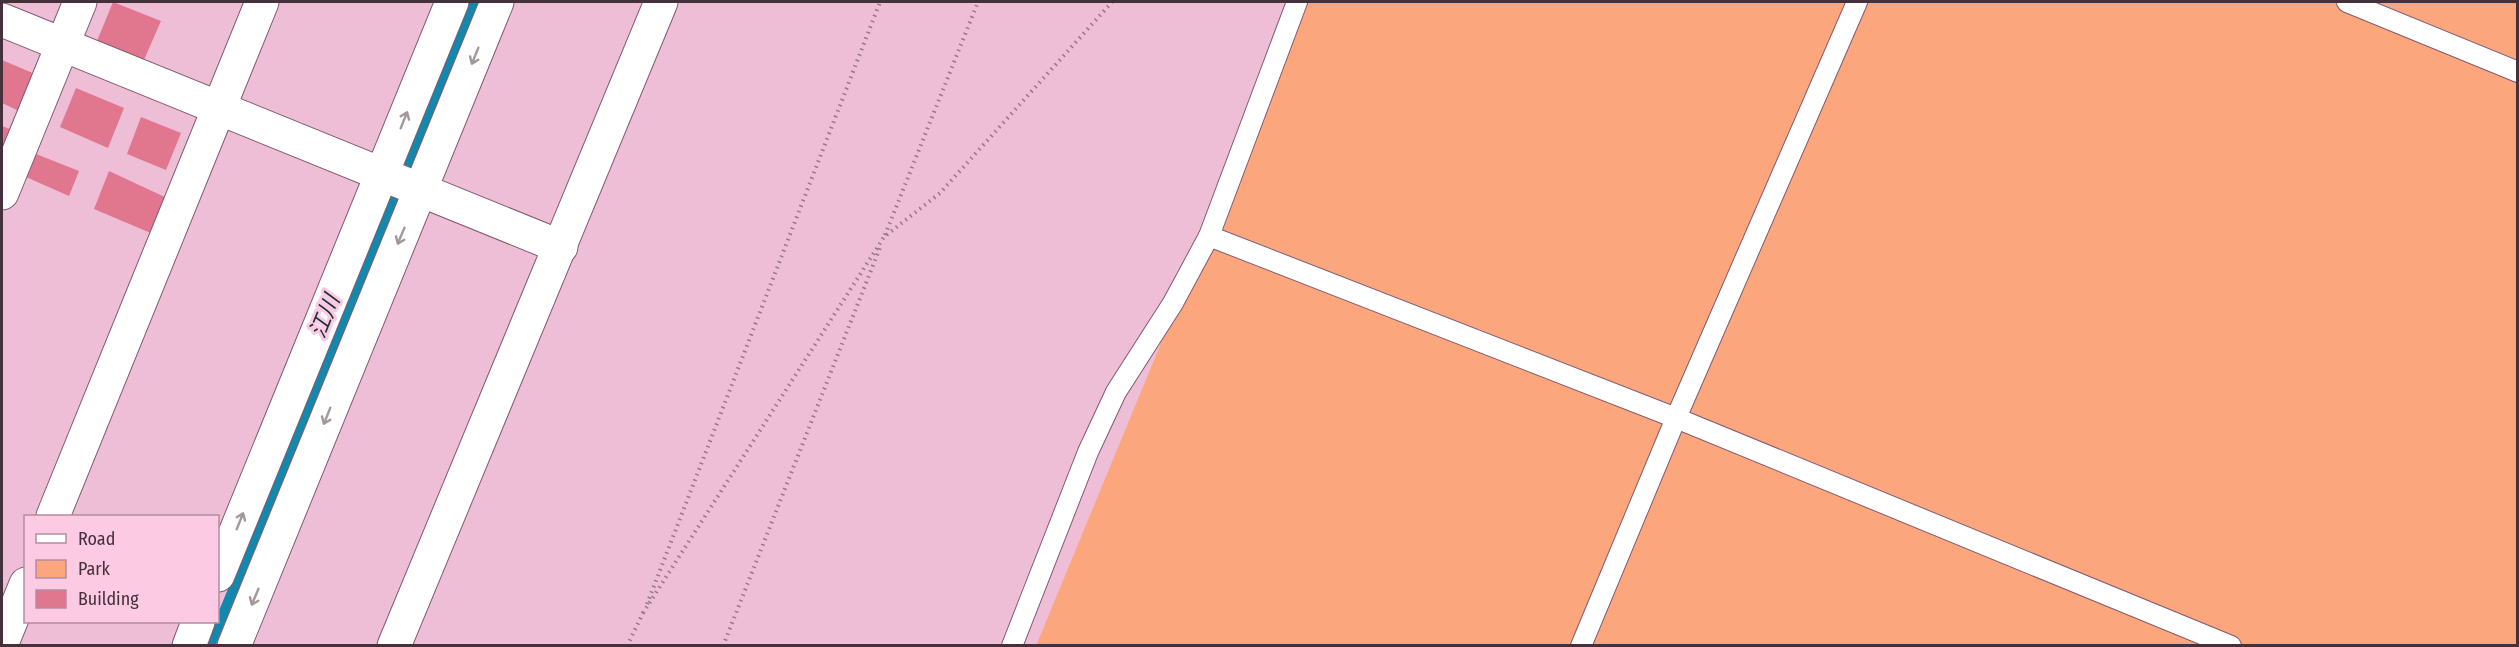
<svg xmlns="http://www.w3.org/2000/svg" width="2519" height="647" viewBox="0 0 2519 647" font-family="'Fira Sans Condensed','Noto Sans JP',sans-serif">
<rect width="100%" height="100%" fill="#eebdd6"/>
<path fill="#fba67d" d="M1302,2h1215v643l-1481,1z"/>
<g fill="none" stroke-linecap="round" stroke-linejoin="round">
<path stroke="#1388ad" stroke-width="10" d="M210,646l264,-644"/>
</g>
<g fill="#e1768f">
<path d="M113,2l48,19 -18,41 -46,-21z"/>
<path d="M2,60l33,14 -16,37 -17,-8z"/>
<path d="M76,88l48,20 -16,40 -48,-21z"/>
<path d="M141,117l40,16 -15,37 -39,-16z"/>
<path d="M2,126l10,4 -10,26z"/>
<path d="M36,154l43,17 -10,25 -43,-19z"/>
<path d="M109,171l58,27 -14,36 -59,-25z"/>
</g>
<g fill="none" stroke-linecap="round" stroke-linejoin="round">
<defs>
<g id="service">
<path d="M2347,2l171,70"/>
<path d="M1209,236l467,182 555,228"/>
<path d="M1012,646l76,-194 28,-60 57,-89 36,-67 88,-234"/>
<path d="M1581,646l95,-228 181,-416"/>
</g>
<g id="minor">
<path d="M2,20l559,227"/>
<path d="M2,193l78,-191"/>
<path d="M53,516l209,-514"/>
<path d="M218,575l234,-573"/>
<path d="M2,643l24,-59"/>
<path d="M189,646l9,-24"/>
<path d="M234,646l263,-644"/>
<path d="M394,646l267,-644"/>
</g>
</defs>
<use href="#service" stroke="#845970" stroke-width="22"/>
<use href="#minor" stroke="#845970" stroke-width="35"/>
<g stroke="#9a7789" stroke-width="4" stroke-dasharray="1.5 4.5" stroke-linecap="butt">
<path d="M885,235l93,-233"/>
<path d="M647,604l233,-602"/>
<path d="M643,613l241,-376 56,-44 172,-191"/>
<path d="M627,646l17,-35"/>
<path d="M723,646l158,-401"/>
</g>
<use href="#service" stroke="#fff" stroke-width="20"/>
<use href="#minor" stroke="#fff" stroke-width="33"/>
</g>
<defs><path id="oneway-shaft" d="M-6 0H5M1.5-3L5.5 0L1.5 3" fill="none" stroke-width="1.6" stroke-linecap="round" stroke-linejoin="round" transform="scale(1.5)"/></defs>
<g stroke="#a2989d">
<use href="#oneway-shaft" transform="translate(475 56) rotate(112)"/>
<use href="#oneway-shaft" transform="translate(404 120) rotate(-68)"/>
<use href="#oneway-shaft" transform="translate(401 236) rotate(113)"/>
<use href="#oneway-shaft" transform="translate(327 416) rotate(112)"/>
<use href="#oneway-shaft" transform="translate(240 521) rotate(-68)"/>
<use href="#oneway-shaft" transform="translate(255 597) rotate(113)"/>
</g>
<g text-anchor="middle" stroke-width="6" stroke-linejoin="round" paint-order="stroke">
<g font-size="22" font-style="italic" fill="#182f38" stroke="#fccae3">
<text transform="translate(324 316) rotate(-68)" y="8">江川</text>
</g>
</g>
<rect width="2519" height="647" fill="none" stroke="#44313b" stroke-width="6"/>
<rect x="24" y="515" width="195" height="108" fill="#fccae3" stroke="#b28da0" stroke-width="1.5"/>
<rect x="36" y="534" width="30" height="9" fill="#ffffff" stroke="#b28da0" stroke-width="1.5"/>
<text x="78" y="545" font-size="18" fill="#44313b">Road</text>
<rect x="36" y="560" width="30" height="18" fill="#fba67d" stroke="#b28da0" stroke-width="1.5"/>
<text x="78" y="575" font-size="18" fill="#44313b">Park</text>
<rect x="36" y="590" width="30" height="18" fill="#e1768f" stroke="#b28da0" stroke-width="1.5"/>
<text x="78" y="605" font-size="18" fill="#44313b">Building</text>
</svg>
